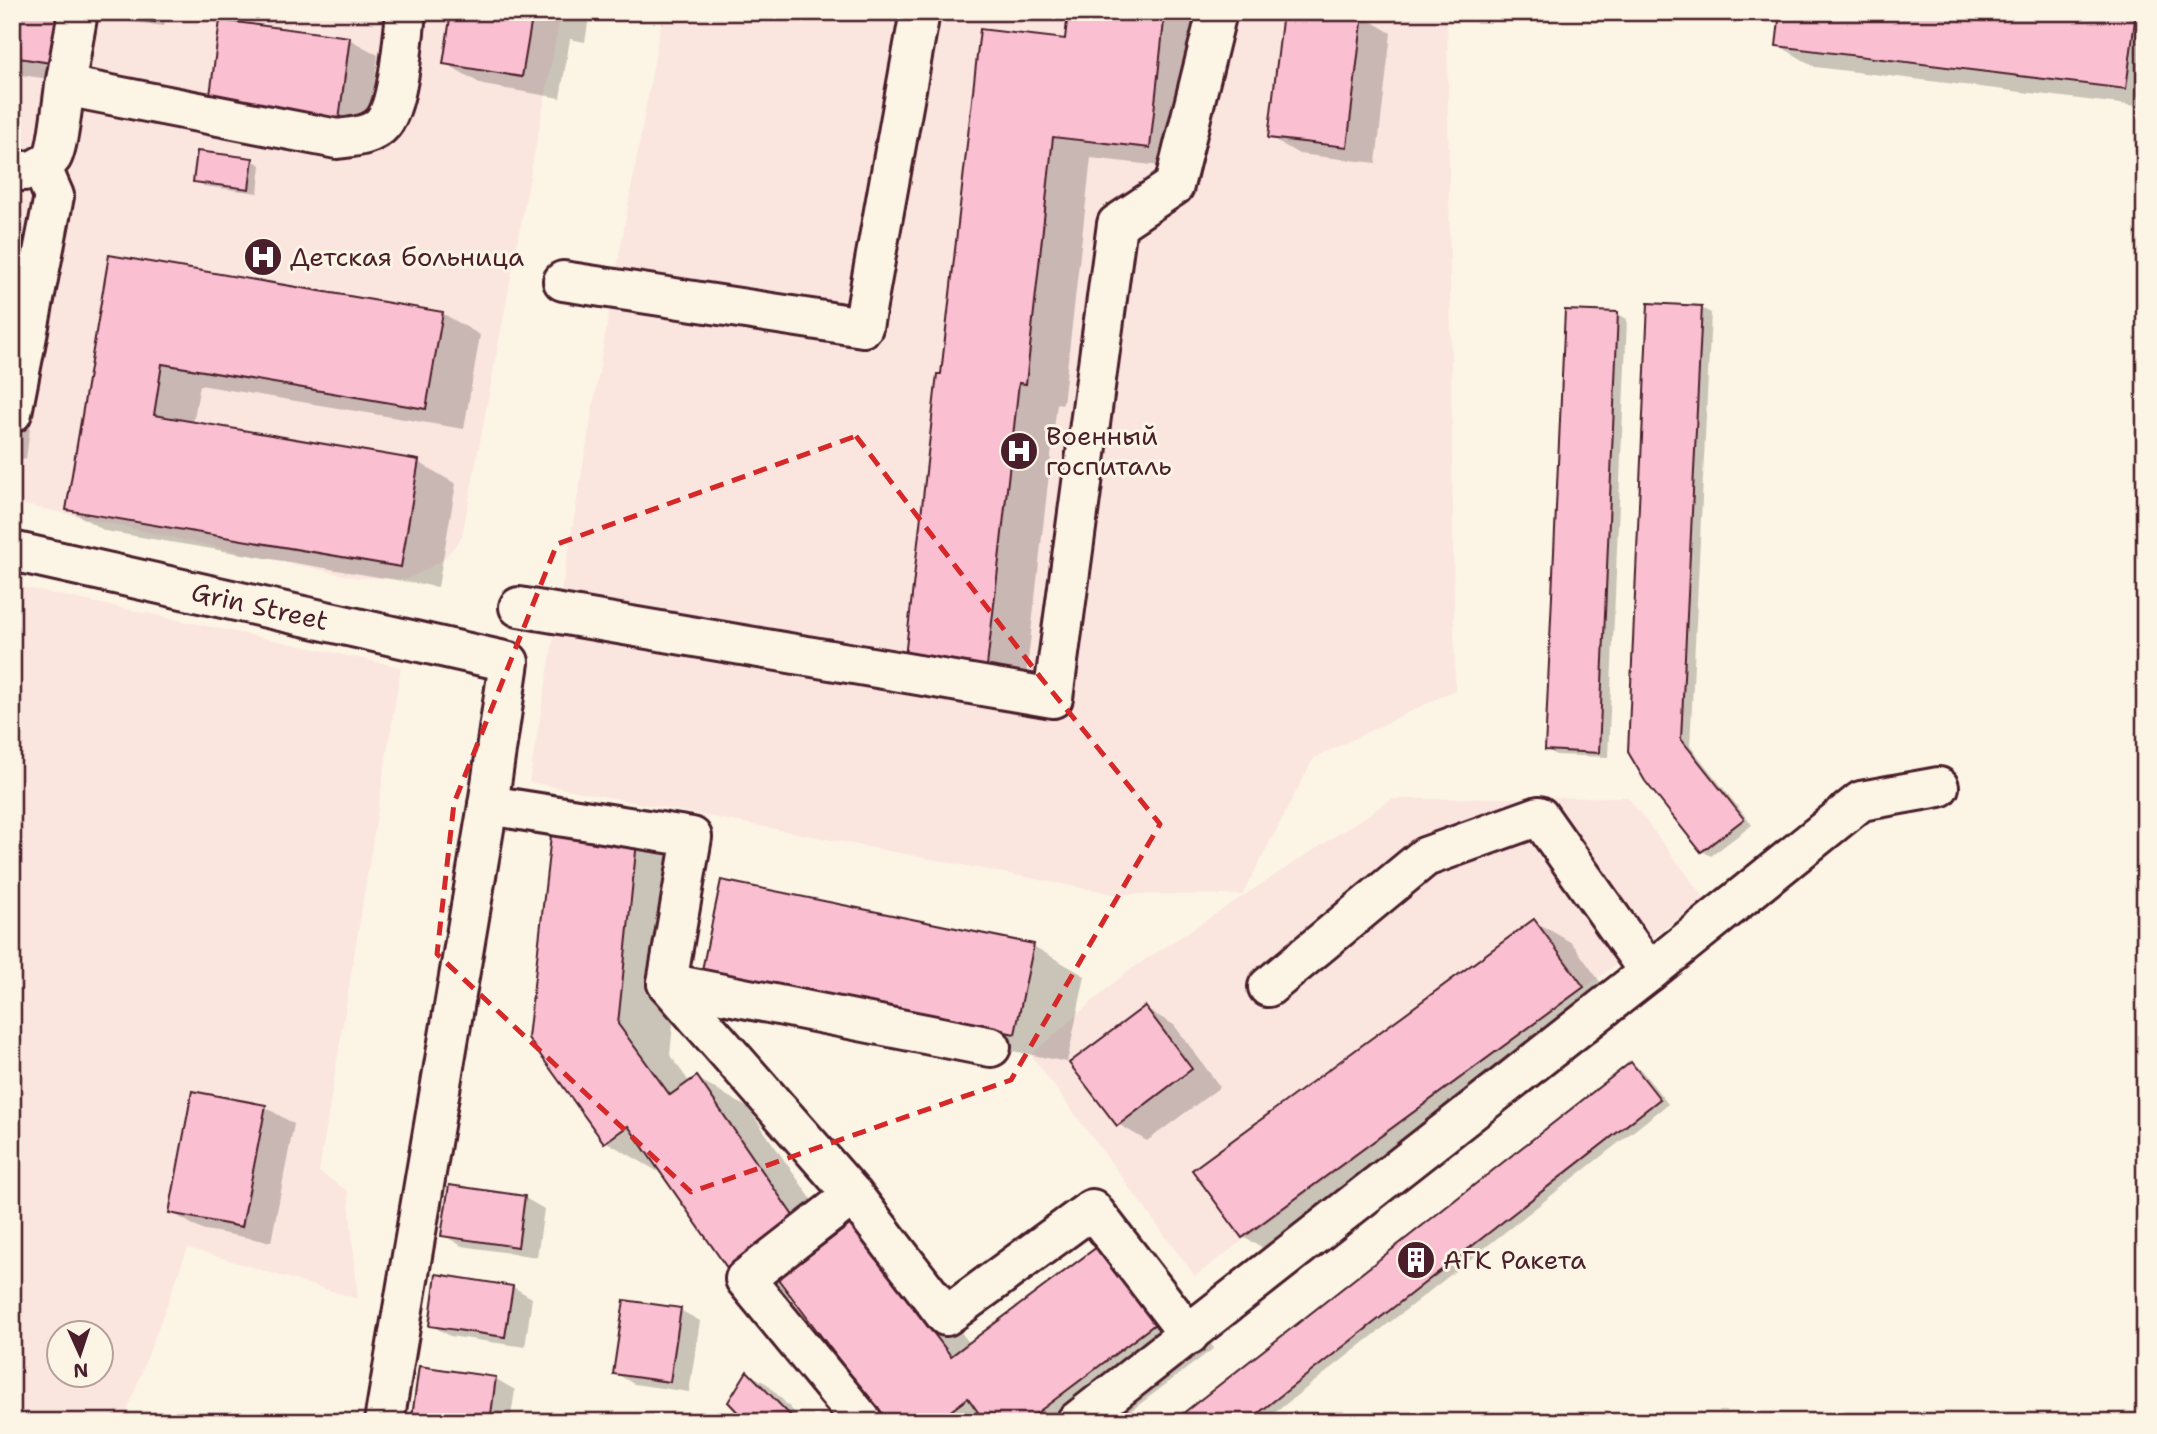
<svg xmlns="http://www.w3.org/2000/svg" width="2157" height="1434" viewBox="0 0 2157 1434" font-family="'Shantell Sans',sans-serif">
<rect width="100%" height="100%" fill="#fcf5e5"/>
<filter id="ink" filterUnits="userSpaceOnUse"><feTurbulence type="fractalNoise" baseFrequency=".0143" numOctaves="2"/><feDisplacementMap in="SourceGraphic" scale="14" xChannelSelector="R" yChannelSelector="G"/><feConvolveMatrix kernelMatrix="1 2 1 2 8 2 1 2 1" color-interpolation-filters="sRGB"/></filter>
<g filter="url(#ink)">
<g fill="#fbe5df" fill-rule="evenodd">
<path d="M12,12h549l-99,525 -19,23 -35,19 -51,-1 -345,-76z"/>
<path d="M663,12h784l8,678 -141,68 -72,137 -128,-1 -585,-112 84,-493z"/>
<path d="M12,585l389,82 -82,505 29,19 10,108 -170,-51 -65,174h-111zM60,1332h42v42h-42z"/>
<path d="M1628,797l77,102 -510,377 -164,-221 94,-82 267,-174z"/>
</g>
<g fill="#0003">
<path d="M12,12h87l-10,72 -77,-10z"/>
<path d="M106,12h60l-2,14 -49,-6 -9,-6z"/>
<path d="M454,12h136l-5,30 -15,-3 -10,59 -77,-13 -38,-22z"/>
<path d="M1070,12h135l-18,157 -96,-11 -28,246 -6,-1 -33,293 -81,-9v-311l123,-335z"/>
<path d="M1285,12h44l33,4 29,17 -15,130 -77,-9 -29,-17z"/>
<path d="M2135,14l10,6v87l-330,-40 -37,-22z"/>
<path d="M349,39l29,16 -10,80 -157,-33z"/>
<path d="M12,119l12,36v20l-9,62 9,1 29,17 -27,204 -14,-1z"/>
<path d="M252,160l9,5 -3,28 -54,-7 -9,-5z"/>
<path d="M110,257l332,56 38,22 -16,94 -264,-44 -7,38 225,39 38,22 -18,103 -333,-56 -37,-22z"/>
<path d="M1701,308l10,5 -21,433 62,79 -41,31 -9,-5 -55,-71z"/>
<path d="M1618,314l9,5 -19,438 -52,-2 -9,-6z"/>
<path d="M637,833l52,30 -19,192 20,28 7,-5 51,30 89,128 14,-10 52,30 67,88 187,-71 57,75 -98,74h-227l-97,-128 -9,7 -123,-132 -3,2 -52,-30z"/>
<path d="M1534,921l38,22 48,66 -339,249 -38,-21z"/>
<path d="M1033,946l52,30 -18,86 -311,-63 -52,-30z"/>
<path d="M1145,1008l29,17 46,62 -73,54 -29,-17z"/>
<path d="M1632,1064l9,6 27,34 -405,318h-88z"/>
<path d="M265,1107l29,17 -23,118 -71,-13 -29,-17z"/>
<path d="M450,1187l75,11 19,11 -7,48 -75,-11 -19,-11z"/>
<path d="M513,1287l19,11 -7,49 -75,-11 -19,-11z"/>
<path d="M680,1310l20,11 -11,71 -55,-8 -19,-11z"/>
<path d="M748,1373l19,11 37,38h-55z"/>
<path d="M496,1379l19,11 -5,32h-86l-10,-6z"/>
</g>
<g fill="#fac0d1" stroke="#4a1f2b" stroke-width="2">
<path d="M12,12h47l-8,51 -39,-6z"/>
<path d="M104,12h52l-1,10 -51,-7z"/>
<path d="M451,12h98l-1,9 -16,-3 -10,59 -79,-13z"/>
<path d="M1068,12h97l-15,136 -97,-11 -27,247 -7,-1 -33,292 -82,-9 33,-292h4l39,-345 85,10z"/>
<path d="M1283,12l80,2 -16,133 -79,-9z"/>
<path d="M1780,12h356l-10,77 -350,-43z"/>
<path d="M220,20l130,17 -11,83 -130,-17z"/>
<path d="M197,151l56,7 -4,31 -56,-7z"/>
<path d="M12,235l12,2 -12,93z"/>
<path d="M109,255l334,57 -17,97 -264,-45 -8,51 265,45 -18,107 -335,-57z"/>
<path d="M1648,303l54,3 -21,433 63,80 -43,33 -56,-71 -17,-29z"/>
<path d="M1565,310l53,2 -19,441 -54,-3z"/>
<path d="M553,818l85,14 -20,192 52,71 27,-19 101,147 -68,49 -102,-146 -24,17 -76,-105z"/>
<path d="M721,880l313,64 -19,90 -313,-64z"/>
<path d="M1534,919l50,68 -342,251 -50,-68z"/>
<path d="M1145,1006l47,63 -75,57 -48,-63z"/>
<path d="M1631,1062l29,37 -413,323h-75z"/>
<path d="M192,1091l74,14 -24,122 -73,-14z"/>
<path d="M449,1185l76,11 -7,51 -77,-11z"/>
<path d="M851,1224l100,132 154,-115 58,77 -138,104h-40l-17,-24 -32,24h-50l-108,-143z"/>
<path d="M436,1274l77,12 -8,51 -76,-11z"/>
<path d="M624,1300l57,8 -11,74 -57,-8z"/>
<path d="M419,1366l77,11 -6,45h-45l-33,-5z"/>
<path d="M747,1371l50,51h-50l-19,-20z"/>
</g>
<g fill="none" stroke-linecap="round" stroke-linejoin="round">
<defs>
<g id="minor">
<path d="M65,86l13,-74"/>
<path d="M12,170c14,3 31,0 40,-13 6,-9 11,-58 13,-71l272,53c16,-2 35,-3 46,-16 16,-19 20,-84 23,-111"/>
<path d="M563,281l300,46 57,-315"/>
<path d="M12,413l42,-217 -13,-30"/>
<path id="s1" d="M12,551l497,111 -21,143 -104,617"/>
<path d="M519,607l534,91 64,-474 57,-38 43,-174"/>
<path d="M488,805l204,32 -25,146 186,212 93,121 146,-107 97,126"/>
<path d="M667,983l324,64"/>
<path d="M1268,987l157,-130 114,-41 110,156"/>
<path d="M853,1195l-108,84 118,143"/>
<path d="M1076,1422l573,-450 212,-171 78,-14"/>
</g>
</defs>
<use href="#minor" stroke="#4a1f2b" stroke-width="44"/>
<use href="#minor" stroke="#fcf5e5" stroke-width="38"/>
</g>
</g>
<path fill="none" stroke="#d62828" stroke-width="5" stroke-dasharray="14 9" stroke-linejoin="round" d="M856,436l185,242 119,146 -149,256 -320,112 -254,-238 17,-151 103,-259z"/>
<defs>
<symbol id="hospital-disc" viewBox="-11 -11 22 22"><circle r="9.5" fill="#4a1f2b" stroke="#fcf5e5"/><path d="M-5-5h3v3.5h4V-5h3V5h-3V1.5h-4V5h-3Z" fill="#fff"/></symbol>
<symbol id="building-disc" viewBox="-11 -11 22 22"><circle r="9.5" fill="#4a1f2b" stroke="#fcf5e5"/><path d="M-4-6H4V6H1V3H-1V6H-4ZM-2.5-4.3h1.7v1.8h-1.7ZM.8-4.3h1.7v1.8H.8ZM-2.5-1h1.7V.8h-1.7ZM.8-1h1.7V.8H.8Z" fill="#fff"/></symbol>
</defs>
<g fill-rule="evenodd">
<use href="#hospital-disc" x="241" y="235" width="44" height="44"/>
<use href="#hospital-disc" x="997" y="429" width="44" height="44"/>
<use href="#building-disc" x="1394" y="1238" width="44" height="44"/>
</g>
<g text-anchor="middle" stroke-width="6" stroke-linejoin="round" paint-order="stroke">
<g font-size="26" fill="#4a1f2b" stroke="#fcf5e5" text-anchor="start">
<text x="290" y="266">Детская больница</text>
<text x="1046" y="445">Военный<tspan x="1046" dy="30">госпиталь</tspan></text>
<text x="1443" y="1269">АГК Ракета</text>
</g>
<g font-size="26" fill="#4a1f2b" stroke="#fcf5e5">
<text dy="9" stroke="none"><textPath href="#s1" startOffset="254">Grin Street</textPath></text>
</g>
</g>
<rect width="2157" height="1434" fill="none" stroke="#fcf5e5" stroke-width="42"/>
<rect x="21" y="21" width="2115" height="1392" fill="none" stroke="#4a1f2b" stroke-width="2.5" filter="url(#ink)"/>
<g transform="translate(80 1354) rotate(177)"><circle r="33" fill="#fcf5e5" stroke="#b59f9b" stroke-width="2"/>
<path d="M0-5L12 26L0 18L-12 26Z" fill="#4a1f2b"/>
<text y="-10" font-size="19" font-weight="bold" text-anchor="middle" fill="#4a1f2b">N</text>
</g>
</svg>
